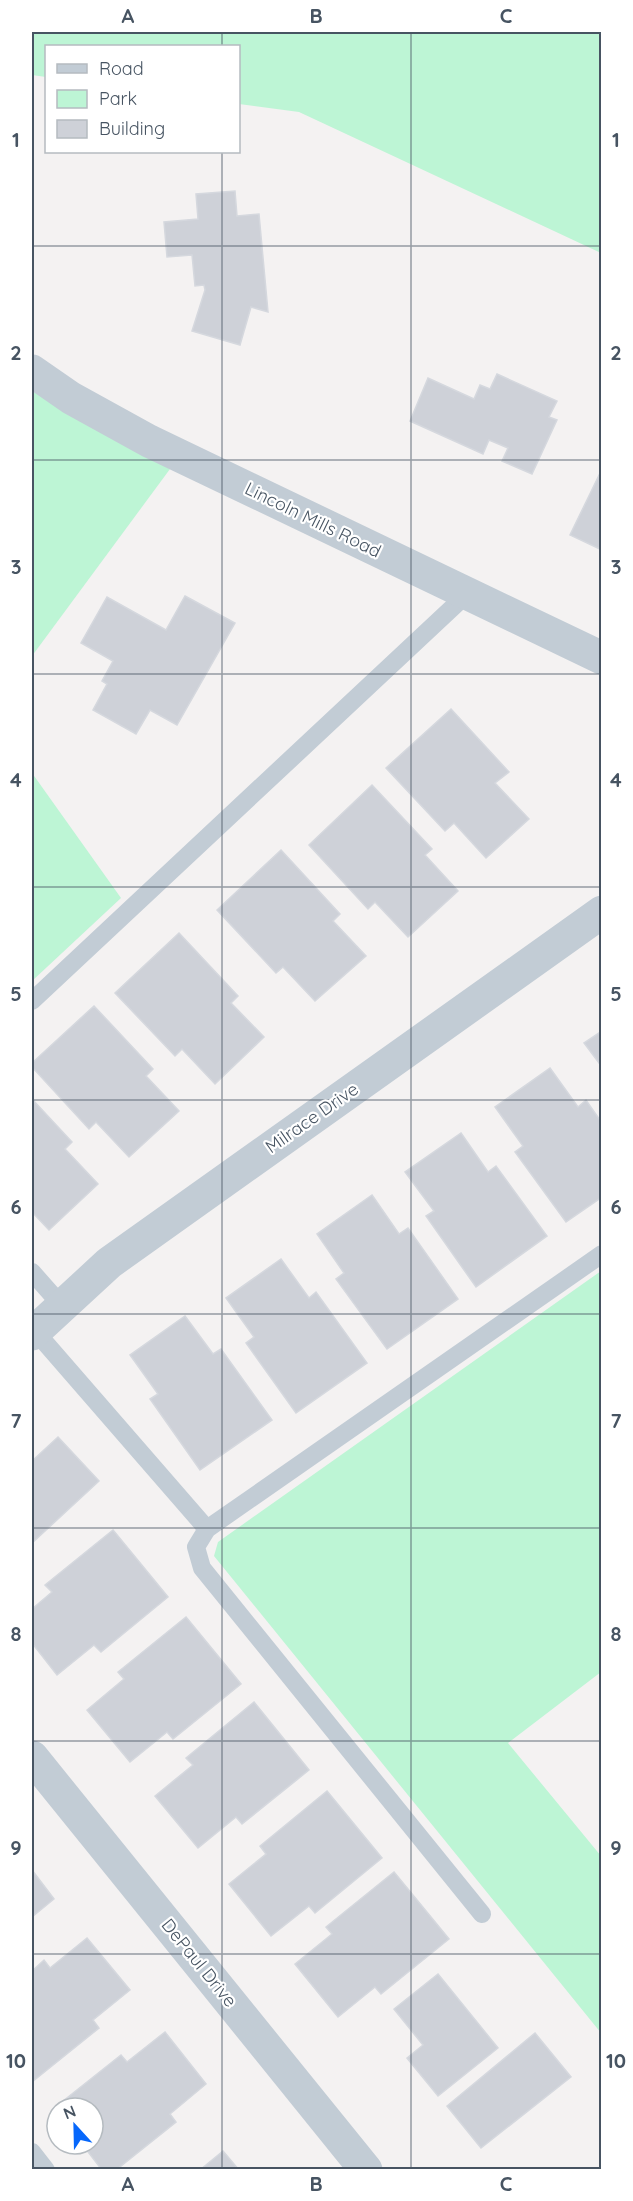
<svg xmlns="http://www.w3.org/2000/svg" width="633" height="2201" viewBox="0 0 633 2201" font-family="Quicksand,sans-serif">
<rect width="100%" height="100%" fill="#f4f2f2"/>
<g fill="#bdf5d5">
<path d="M32,32h569v221l-302,-141 -60,-8 -1,-58h-192v31l-14,-2z"/>
<path d="M32,391l138,78 -138,187z"/>
<path d="M32,773l89,125 -89,83z"/>
<path d="M601,1271v401l-93,71 93,113v177l-387,-477 4,-14z"/>
</g>
<g fill="#ced1d8" stroke="#d5d8de" stroke-width="1.5">
<path d="M235,191l2,25 22,-2 9,98 -17,-5 -11,38 -48,-14 13,-41 -1,-5 -9,1 -3,-31 -25,2 -3,-35 34,-3 -2,-25z"/>
<path d="M497,374l60,27 -8,16 8,3 -25,54 -30,-13 6,-13 -19,-8 -6,14 -73,-33 18,-43 46,21 6,-14 10,4z"/>
<path d="M602,469v81l-32,-15z"/>
<path d="M185,596l50,27 -58,102 -27,-15 -14,24 -43,-24 14,-26 -5,-3 11,-20 -32,-18 26,-46 59,33z"/>
<path d="M451,709l58,63 -14,11 34,36 -43,39 -32,-35 -9,8 -59,-63z"/>
<path d="M372,785l60,64 -7,6 33,36 -50,46 -33,-35 -7,7 -59,-64z"/>
<path d="M281,850l59,64 -7,7 33,35 -51,45 -32,-34 -7,6 -59,-63z"/>
<path d="M179,933l59,63 -7,7 33,34 -49,47 -33,-35 -7,7 -60,-63z"/>
<path d="M94,1006l59,63 -7,7 33,35 -50,46 -33,-35 -7,7 -57,-62v-4z"/>
<path d="M602,1031v36l-18,-24z"/>
<path d="M550,1068l28,39 8,-7 16,23v74l-36,25 -51,-70 8,-6 -28,-39z"/>
<path d="M32,1099l40,43 -7,7 33,35 -49,46 -17,-18z"/>
<path d="M461,1133l27,39 8,-6 51,70 -71,51 -50,-71 8,-5 -29,-39z"/>
<path d="M372,1195l27,39 9,-6 50,71 -71,50 -51,-70 8,-6 -27,-39z"/>
<path d="M281,1259l28,39 7,-6 51,71 -71,50 -50,-70 8,-6 -28,-39z"/>
<path d="M185,1316l28,38 8,-5 51,71 -72,50 -50,-71 8,-5 -28,-39z"/>
<path d="M58,1437l41,44 -67,62v-82z"/>
<path d="M113,1530l55,67 -67,55 -7,-7 -37,30 -25,-32v-34l20,-17 -7,-7z"/>
<path d="M186,1617l55,67 -68,55 -6,-7 -37,30 -43,-52 37,-31 -6,-7z"/>
<path d="M254,1702l55,68 -67,54 -6,-7 -38,31 -43,-52 38,-31 -7,-7z"/>
<path d="M327,1791l55,67 -67,55 -6,-7 -38,30 -42,-52 37,-30 -6,-8z"/>
<path d="M32,1870l22,29 -22,18z"/>
<path d="M394,1872l55,67 -68,55 -6,-7 -37,30 -43,-53 37,-30 -6,-7z"/>
<path d="M87,1938l43,52 -37,30 6,8 -67,54v-111l12,-11 6,8z"/>
<path d="M438,1974l60,74 -60,48 -31,-38 16,-13 -29,-36z"/>
<path d="M165,2032l41,52 -36,30 6,8 -60,48h-14l-20,-26h11v-36h-36v5l-4,-4 68,-54 6,7z"/>
<path d="M535,2033l36,44 -90,71 -34,-42z"/>
<path d="M223,2151l16,19h-39z"/>
</g>
<g fill="none" stroke-linecap="round" stroke-linejoin="round">
<g stroke="#c2ccd5" stroke-width="18">
<path d="M32,1001l435,-407"/>
<path d="M32,1272l30,34"/>
<path d="M35,1331l172,198"/>
<path d="M482,1914l-280,-346 -6,-21 11,-18 395,-275"/>
<path d="M32,2152l14,18"/>
</g>
<g stroke="#c2ccd5" stroke-width="33">
<path d="M32,371l39,27 78,43 453,217"/>
<path d="M32,1334l77,-71 493,-351"/>
<path d="M32,1757l334,413"/>
</g>
</g>
<path fill="none" stroke="#475462" stroke-width="1.5" stroke-opacity="0.55" d="M222,32v14M411,32v2138M222,152v2018M32,246h570M32,460h570M32,674h570M32,887h570M32,1100h570M32,1314h570M32,1528h570M32,1741h570M32,1954h570"/>
<g text-anchor="middle" stroke-width="4.5" stroke-linejoin="round" paint-order="stroke">
<g font-size="18" fill="#475462" stroke="#fff">
<text transform="translate(313 520) rotate(26)" y="6">Lincoln Mills Road</text>
<text transform="translate(312 1118) rotate(-35)" y="6">Milrace Drive</text>
<text transform="translate(199 1963) rotate(51)" y="6">DePaul Drive</text>
</g>
</g>
<rect width="633" height="2201" fill="none" stroke="#ffffff" stroke-width="66"/>
<rect x="45" y="45" width="195" height="108" fill="#ffffff" stroke="#b5bbc0" stroke-width="1.5"/>
<rect x="57" y="64" width="30" height="9" fill="#c2ccd5" stroke="#b5bbc0" stroke-width="1.5"/>
<text x="99" y="75" font-size="18" fill="#475462">Road</text>
<rect x="57" y="90" width="30" height="18" fill="#bdf5d5" stroke="#b5bbc0" stroke-width="1.5"/>
<text x="99" y="105" font-size="18" fill="#475462">Park</text>
<rect x="57" y="120" width="30" height="18" fill="#ced1d8" stroke="#b5bbc0" stroke-width="1.5"/>
<text x="99" y="135" font-size="18" fill="#475462">Building</text>
<g transform="translate(75 2126) rotate(338)"><circle r="28" fill="#ffffff" stroke="#b5bbc0" stroke-width="1.5"/>
<path d="M0-4.5L10 22L0 15L-10 22Z" fill="#0667fb"/>
<text y="-9" font-size="16" font-weight="bold" text-anchor="middle" fill="#475462">N</text>
</g>
<rect x="33" y="33" width="567" height="2135" fill="none" stroke="#475462" stroke-width="2"/>
<g font-size="20" text-anchor="middle" font-weight="bold" fill="#475462">
<text x="128" y="23">A</text>
<text x="316" y="23">B</text>
<text x="506" y="23">C</text>
<text x="16" y="147">1</text>
<text x="616" y="147">1</text>
<text x="16" y="360">2</text>
<text x="616" y="360">2</text>
<text x="16" y="574">3</text>
<text x="616" y="574">3</text>
<text x="16" y="787">4</text>
<text x="616" y="787">4</text>
<text x="16" y="1001">5</text>
<text x="616" y="1001">5</text>
<text x="16" y="1214">6</text>
<text x="616" y="1214">6</text>
<text x="16" y="1428">7</text>
<text x="616" y="1428">7</text>
<text x="16" y="1641">8</text>
<text x="616" y="1641">8</text>
<text x="16" y="1855">9</text>
<text x="616" y="1855">9</text>
<text x="16" y="2068">10</text>
<text x="616" y="2068">10</text>
<text x="128" y="2191">A</text>
<text x="316" y="2191">B</text>
<text x="506" y="2191">C</text>
</g>
</svg>
